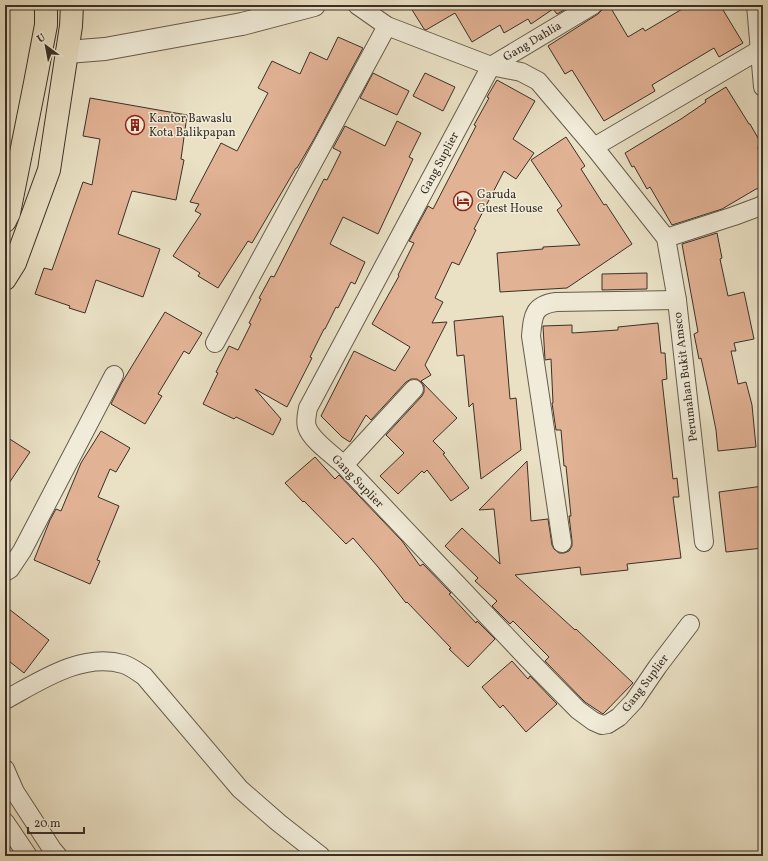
<svg xmlns="http://www.w3.org/2000/svg" width="768" height="861" viewBox="0 0 768 861" font-family="Vollkorn,serif">
<rect width="100%" height="100%" fill="#eae1c5"/>
<filter id="stains"><feTurbulence type="fractalNoise" baseFrequency=".005" numOctaves="4"/><feColorMatrix values="0 0 0 0 .2 0 0 0 0 .09 0 0 0 0 .02 0 0 0 .5 -.17"/></filter>
<radialGradient id="worn" r=".72"><stop offset=".6" stop-color="#630" stop-opacity="0"/><stop offset="1" stop-color="#630" stop-opacity=".3"/></radialGradient>
<g fill="#e2b295" stroke="#3a3027">
<path d="M409,5h164l-16,9 -4,-5 -22,15 -3,-5 -24,14 -4,-8 -28,17 -17,-29 -29,17 -2,-1z"/>
<path d="M603,5h6l19,32 15,-9 2,3 44,-26h31l23,38 -24,14 -5,-9 -62,37 3,6 -51,30 -32,-51 -7,4 -17,-28 50,-32 4,-4z"/>
<path d="M338,37l25,11 -49,91 -17,29h-1l-44,75 -4,-2 -30,47 -20,-12 2,-3 -27,-17 28,-42 -6,-3 4,-7 -9,-2 31,-59 16,8 31,-58 -10,-5 14,-27 28,13 10,-22 17,8z"/>
<path d="M373,73l36,18 -12,24 -37,-17z"/>
<path d="M425,73l30,14 -12,24 -30,-15z"/>
<path d="M497,80l38,21 -22,38 21,14 -18,26 -12,-8 -30,58 2,1 -17,35 -7,-3 -17,36 8,4 -11,21 15,-1 -22,43 6,10 -10,6 36,37 -24,23 12,12 -2,1 26,34 -18,13 -24,-31 -3,3 -2,-2 -24,23 -18,-18 24,-23 -18,-18 36,-39 2,-4v-6l-3,-4 -4,-3h-6l-5,3 -35,38 -5,-5 -16,27 -8,-5 -21,-21 33,-65 41,20 15,-24 -38,-23 27,-48 -1,-1 16,-32 -5,-2 19,-35 5,3 43,-83 -2,-1 15,-27 -2,-1z"/>
<path d="M726,87l23,37h1l12,21 -4,2 5,41 -7,1 -34,20 -50,16 -22,-38 -3,2 -13,-23 -2,1 -7,-14 56,-34 25,-17 -1,-2z"/>
<path d="M90,98l97,17 -6,44 3,1 -8,40 -44,-9 -14,43 42,15 -17,48 -47,-17 -11,33 -16,-5 1,-2 -35,-12 9,-26 8,2 31,-88 9,3 8,-46 -17,-3z"/>
<path d="M397,121l24,12 -12,24 4,2 -35,75 -35,-17 -13,27 35,18 -10,22 -4,-2 -13,26 -2,-1 -11,22h-1l-14,28 2,1 -25,49 -32,-18 26,30 -8,16 -37,-18 -2,2 -31,-15 15,-31 -2,-1 13,-26 9,4 13,-26 -2,-1 12,-24 -2,-1 12,-22 3,1 50,-98 3,1 14,-28 -8,-4 12,-22 40,20z"/>
<path d="M566,137l19,29 -4,3 23,36 2,-1 26,40 -65,44 -67,4 -3,-39 46,-4v-2l37,-2 -23,-35 5,-4 -31,-46z"/>
<path d="M717,233l5,25 -2,1 8,37 16,-4 10,47 -20,4 2,8h-5l7,33 8,-2 6,23 4,42 -38,4 -2,-21 -8,-40 -7,-32 -2,1 -5,-25 4,-2 -16,-88z"/>
<path d="M647,273v16l-45,1v-16z"/>
<path d="M165,312l37,21 -13,21 -5,-3 -26,43 4,2 -17,28 -34,-20 10,-20z"/>
<path d="M503,316l7,83 6,-1 5,52 -40,29 -8,-76 -4,4 -5,-52 -7,1 -3,-35z"/>
<path d="M658,323l3,30h4l2,26 -5,1 11,99 4,-1 2,19h-6l8,61 -54,6 1,6 -47,5 -1,-8 -65,8 60,55 1,-1 57,54 -30,31 -18,-12 -40,-41 4,-4 -36,-36 -3,3 -18,-18 5,-5 -22,-20 3,-3 -33,-32 17,-18 38,36 -6,-55 -15,1 48,-49 4,60 17,-2 4,26 2,4 5,4h5l5,-2 3,-5v-5l-3,-25h2l-5,-50h-2l-3,-36h-5l-4,-27h1l-2,-44 -6,1 -2,-34 29,-1v8l46,-3v-3z"/>
<path d="M101,431l29,17 -14,24 -6,-3 -12,28 21,9 -22,54 3,1 -10,23 -56,-24 16,-40 6,-11 5,2 20,-48z"/>
<path d="M5,436l25,16 -25,37z"/>
<path d="M315,457l20,22 4,-4 63,66 18,25 3,-2 28,29 -2,1 27,29 1,-2 18,18 -27,28 -19,-18 2,-1 -44,-46 -1,1 -28,-36 -25,-29 -7,6 -42,-43 -1,1 -18,-19z"/>
<path d="M763,486v62l-37,4 -7,-60z"/>
<path d="M5,606l44,34 -25,33 -19,-15z"/>
<path d="M512,661l16,18 2,-3 27,28 -31,28 -23,-27 -3,3 -18,-21z"/>
</g>
<g fill="none" stroke-linecap="round" stroke-linejoin="round">
<defs>
<g id="minor">
<path d="M357,5l30,21 104,40 30,6 17,9 56,66 72,91 11,62 27,242"/>
<path d="M593,5l-102,61 -183,342c-1,6 -3,13 -1,19 4,13 27,29 37,38l184,194 50,51 15,11 9,4 6,-1 11,-7 15,-16 24,-35 32,-42"/>
<path d="M756,5l7,82"/>
<path d="M594,147l167,-98"/>
<path d="M666,238l68,-22 27,-10 2,-2"/>
<path d="M215,343l172,-317"/>
<path d="M344,465l70,-76"/>
<path d="M562,543l-31,-207c2,-20 2,-31 25,-34l121,-2"/>
<path d="M5,572l5,-3 12,-18 92,-176"/>
<path d="M5,700c35,-19 77,-48 118,-36 7,2 15,8 21,12l96,113 39,34 42,33"/>
<path d="M5,769l10,23 37,57 6,7"/>
<path d="M5,822l23,34"/>
</g>
<path id="tertiary" d="M67,52l38,-3 137,-25 72,-19"/>
<g id="primary">
<path d="M5,221l4,-8 26,-130 11,-58v-20"/>
<path d="M5,279l10,-16 34,-93 22,-144 1,-21"/>
</g>
</defs>
<use href="#minor" stroke="#665c4e" stroke-width="20"/>
<use href="#tertiary" stroke="#665c4e" stroke-width="24"/>
<use href="#primary" stroke="#3a3027" stroke-width="24"/>
<use href="#minor" stroke="#f1ecd9" stroke-width="18"/>
<use href="#tertiary" stroke="#f1ecd9" stroke-width="22"/>
<use href="#primary" stroke="#eae1c5" stroke-width="22"/>
</g>
<defs>
<symbol id="building-ring" viewBox="-11 -11 22 22"><circle r="9.5" fill="#f1ecd9" stroke="#8f2418" stroke-width="1.5"/><path d="M-4-6H4V6H1V3H-1V6H-4ZM-2.5-4.3h1.7v1.8h-1.7ZM.8-4.3h1.7v1.8H.8ZM-2.5-1h1.7V.8h-1.7ZM.8-1h1.7V.8H.8Z" fill="#8f2418"/></symbol>
<symbol id="hotel-ring" viewBox="-11 -11 22 22"><circle r="9.5" fill="#f1ecd9" stroke="#8f2418" stroke-width="1.5"/><path d="M-6-4.5h1.5V1H6V5H4.5V3h-9V5H-6ZM-4 0a1.8 1.8 0 1 1 3.6 0ZM.5 0V-2.5h3Q6-2.5 6 0Z" fill="#8f2418"/></symbol>
</defs>
<g fill-rule="evenodd">
<use href="#building-ring" x="124" y="114" width="22" height="22"/>
<use href="#hotel-ring" x="452" y="190" width="22" height="22"/>
</g>
<g text-anchor="middle" stroke-width="3" stroke-linejoin="round" paint-order="stroke">
<g font-size="12" fill="#3a3027" stroke="#f1ecd9">
<text transform="translate(532 41) rotate(-31)" y="4">Gang Dahlia</text>
<text transform="translate(439 163) rotate(-62)" y="4">Gang Suplier</text>
<text transform="translate(685 377) rotate(-97)" y="4">Perumahan Bukit Amsco</text>
<text transform="translate(358 481) rotate(46)" y="4">Gang Suplier</text>
<text transform="translate(645 683) rotate(-53)" y="4">Gang Suplier</text>
</g>
<g font-size="12" fill="#3a3027" stroke="#f1ecd9" text-anchor="start">
<text x="149" y="122">Kantor Bawaslu<tspan x="149" dy="14">Kota Balikpapan</tspan></text>
<text x="477" y="198">Garuda<tspan x="477" dy="14">Guest House</tspan></text>
</g>
</g>
<rect width="768" height="861" fill="none" stroke="#eae1c5" stroke-width="20"/>
<rect x="6" y="6" width="756" height="849" fill="none" stroke="#3a3027" stroke-width="2"/>
<rect x="10" y="10" width="748" height="841" fill="none" stroke="#3a3027"/>
<g transform="translate(46 46) rotate(328)" stroke="#f1ecd9" stroke-width="3" paint-order="stroke">
<path d="M0-3L7 15L0 10L-7 15Z" fill="#3a3027"/>
<text y="-6" font-size="11" font-weight="bold" text-anchor="middle" fill="#3a3027">U</text>
</g>
<path d="M28 827v6h56v-6" fill="none" stroke="#3a3027" stroke-width="2"/>
<text x="34" y="827" font-size="12" fill="#3a3027" stroke="#f1ecd9" stroke-width="3" paint-order="stroke">20 m</text>
<rect width="100%" height="100%" filter="url(#stains)"/>
<rect width="100%" height="100%" fill="url(#worn)"/>
</svg>
